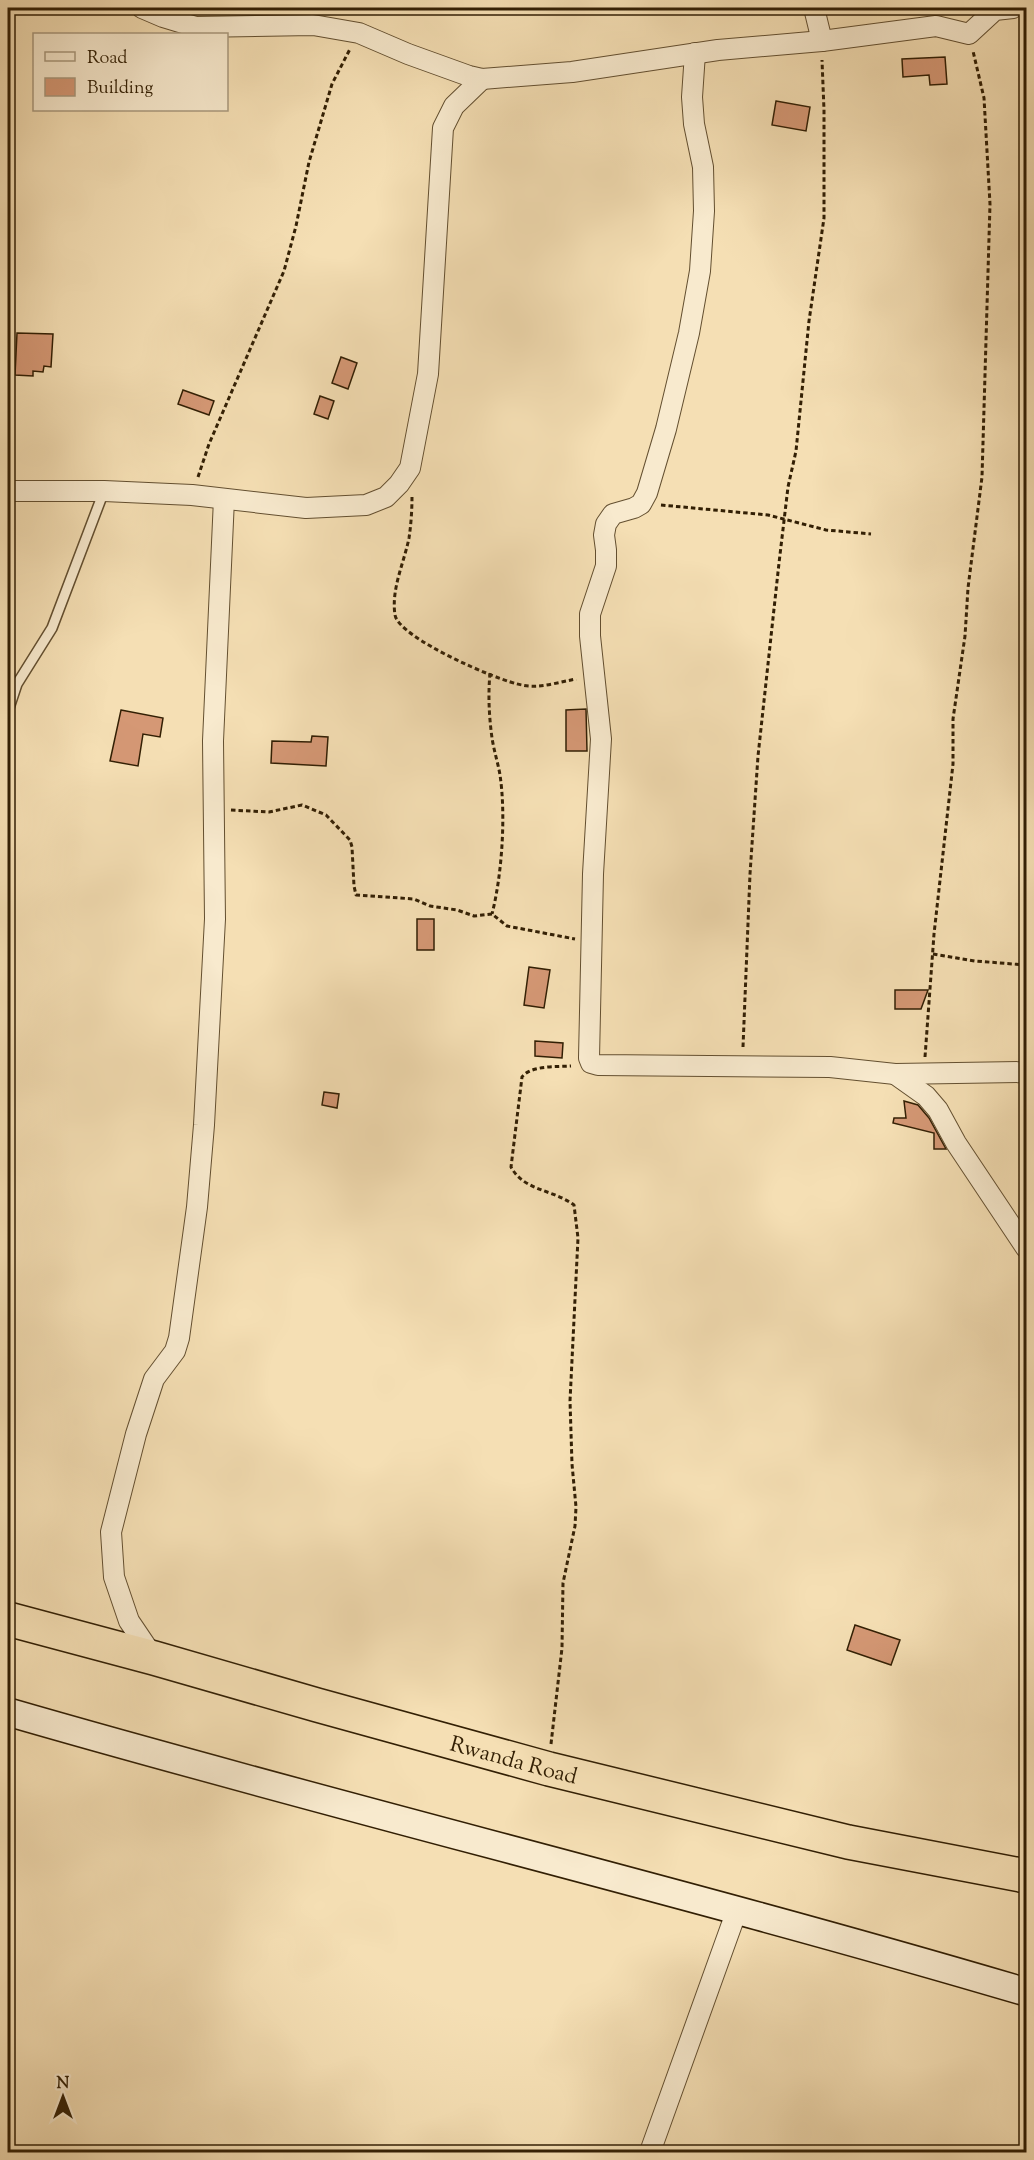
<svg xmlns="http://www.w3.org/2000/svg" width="1034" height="2160" viewBox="0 0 1034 2160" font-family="'Sorts Mill Goudy',serif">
<rect width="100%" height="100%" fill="#f5dfb4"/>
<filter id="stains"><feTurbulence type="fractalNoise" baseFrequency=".00333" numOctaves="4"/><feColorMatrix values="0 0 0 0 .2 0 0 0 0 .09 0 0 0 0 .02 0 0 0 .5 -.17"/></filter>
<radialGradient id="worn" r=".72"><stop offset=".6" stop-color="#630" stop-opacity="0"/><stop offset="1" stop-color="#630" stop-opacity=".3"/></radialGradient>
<g fill="#d59875" stroke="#321f04" stroke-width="1.5">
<path d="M945,57l2,27 -17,1 -1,-10 -26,2 -1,-18z"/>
<path d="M776,101l34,6 -4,24 -34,-6z"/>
<path d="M17,333l36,1 -2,33 -7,-1 -1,6 -10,-1v5l-18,-1z"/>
<path d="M341,357l16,6 -9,26 -16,-6z"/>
<path d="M183,390l31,11 -5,14 -31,-11z"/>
<path d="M320,396l14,5 -6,18 -14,-5z"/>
<path d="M586,709l1,42h-21v-41z"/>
<path d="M121,710l42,8 -3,19 -17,-3 -5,32 -28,-5z"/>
<path d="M312,736l16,1 -2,29 -55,-3 1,-22 39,1z"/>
<rect x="417" y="919" width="17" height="31"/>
<path d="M529,967l21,3 -6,38 -20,-3z"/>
<path d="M895,990h33l-7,19h-26z"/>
<path d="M535,1041l28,2 -1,15 -27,-2z"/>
<path d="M324,1092l15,2 -2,14 -15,-3z"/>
<path d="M904,1101l14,4 11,13 17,31h-12v-16l-41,-10 1,-5h12z"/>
<path d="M855,1625l45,15 -9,25 -44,-15z"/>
</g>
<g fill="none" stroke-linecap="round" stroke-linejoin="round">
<defs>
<path id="lane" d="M8,711l9,-27 35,-56 52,-137"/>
<g id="street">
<path d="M142,8l21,9 33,10 117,-2 46,8 49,21 61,22 13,3 90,-7 146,-22 104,-9 114,-15 33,8 26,-24 18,-2"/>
<path d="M814,8l8,33"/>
<path d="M695,53l-3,44 2,27 9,43 1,44 -4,60 -11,62 -23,96 -19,64 -6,11 -7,4 -21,6 -7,10 -2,11 2,15v16l-16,48v22l11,103 -8,135 -4,184 2,5 7,2 232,2 65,7 131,-2"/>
<path d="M8,491h96l88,4 114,13 60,-3 20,-8 13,-13 11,-16 18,-94 15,-246 11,-22 28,-27"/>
<path d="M895,1074l31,22 12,14 18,33 70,105"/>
<path d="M154,1658l-25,-37 -15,-44 -3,-45 25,-98 18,-55 21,-28 4,-13 18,-131 7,-82 11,-206 -2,-178 11,-242"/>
<path d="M650,2152l87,-242"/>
</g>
<path id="secondary" d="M8,1712c338,98 680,180 1018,280"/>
<g id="highway">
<path id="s1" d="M8,1619l146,39 163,47 232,64 299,73 178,34"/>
</g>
</defs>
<use href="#lane" stroke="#634f30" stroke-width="12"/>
<use href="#street" stroke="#634f30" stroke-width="22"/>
<use href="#secondary" stroke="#321f04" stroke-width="30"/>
<use href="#highway" stroke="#321f04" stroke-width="36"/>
<g stroke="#321f04" stroke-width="3" stroke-dasharray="4.5 3" stroke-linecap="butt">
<path d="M198,477l11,-33 75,-173 12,-45 13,-64 23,-78 18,-35"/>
<path d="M412,497c0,13 -1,28 -3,41 -5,25 -18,51 -14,77 4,23 103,66 127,70 17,4 37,-3 54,-6"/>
<path d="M661,505l107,10 58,15 45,4"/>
<path d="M490,673c-2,22 -1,43 2,65 2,13 6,25 8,37 6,40 2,100 -8,139"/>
<path d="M231,810l38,2 33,-7 24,10 24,25 2,7 2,39 2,9 58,4 16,7 27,4 17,6 18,-2 15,12 68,13"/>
<path d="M933,954l42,7 51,4"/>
<path d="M743,1047l7,-173 8,-118 21,-193 9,-76 8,-36 13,-130 15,-103v-108l-2,-50"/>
<path d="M925,1057l9,-123 19,-170v-45l12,-83 3,-48 14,-111 8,-273 -6,-106 -11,-47"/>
<path d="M551,1744l11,-96 1,-65 12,-57 1,-19 -4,-43 -2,-63 8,-163 -4,-33c-22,-16 -50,-14 -63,-38l11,-90c9,-12 35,-10 49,-11"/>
</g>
<use href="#lane" stroke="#f8eace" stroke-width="9"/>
<use href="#street" stroke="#f8eace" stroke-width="20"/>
<use href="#secondary" stroke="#f8eace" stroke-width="27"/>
<use href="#highway" stroke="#f5dfb4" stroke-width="33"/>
</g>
<g text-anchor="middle" stroke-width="4.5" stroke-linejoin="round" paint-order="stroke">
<g font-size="22" fill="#321f04" stroke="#f8eace">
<text dy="8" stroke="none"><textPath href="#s1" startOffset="525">Rwanda Road</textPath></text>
</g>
</g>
<rect width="1034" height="2160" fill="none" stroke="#f5dfb4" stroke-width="30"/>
<rect x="9" y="9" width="1016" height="2142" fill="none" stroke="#321f04" stroke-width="3"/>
<rect x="15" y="15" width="1004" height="2130" fill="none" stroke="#321f04" stroke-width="1.5"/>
<rect x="33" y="33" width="195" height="78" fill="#f8eace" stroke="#a9997d" stroke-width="1.5"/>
<rect x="45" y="52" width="30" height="9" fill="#f8eace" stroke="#a9997d" stroke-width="1.5"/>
<text x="87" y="63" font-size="18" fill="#321f04">Road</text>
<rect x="45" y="78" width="30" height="18" fill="#d59875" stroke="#a9997d" stroke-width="1.5"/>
<text x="87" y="93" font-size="18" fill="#321f04">Building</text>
<g transform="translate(63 2097)" stroke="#f8eace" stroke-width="4.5" paint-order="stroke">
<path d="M0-4.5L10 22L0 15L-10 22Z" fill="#321f04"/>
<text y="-9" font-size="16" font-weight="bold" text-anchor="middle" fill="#321f04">N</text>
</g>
<rect width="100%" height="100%" filter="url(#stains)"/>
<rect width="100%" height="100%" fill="url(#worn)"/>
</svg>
